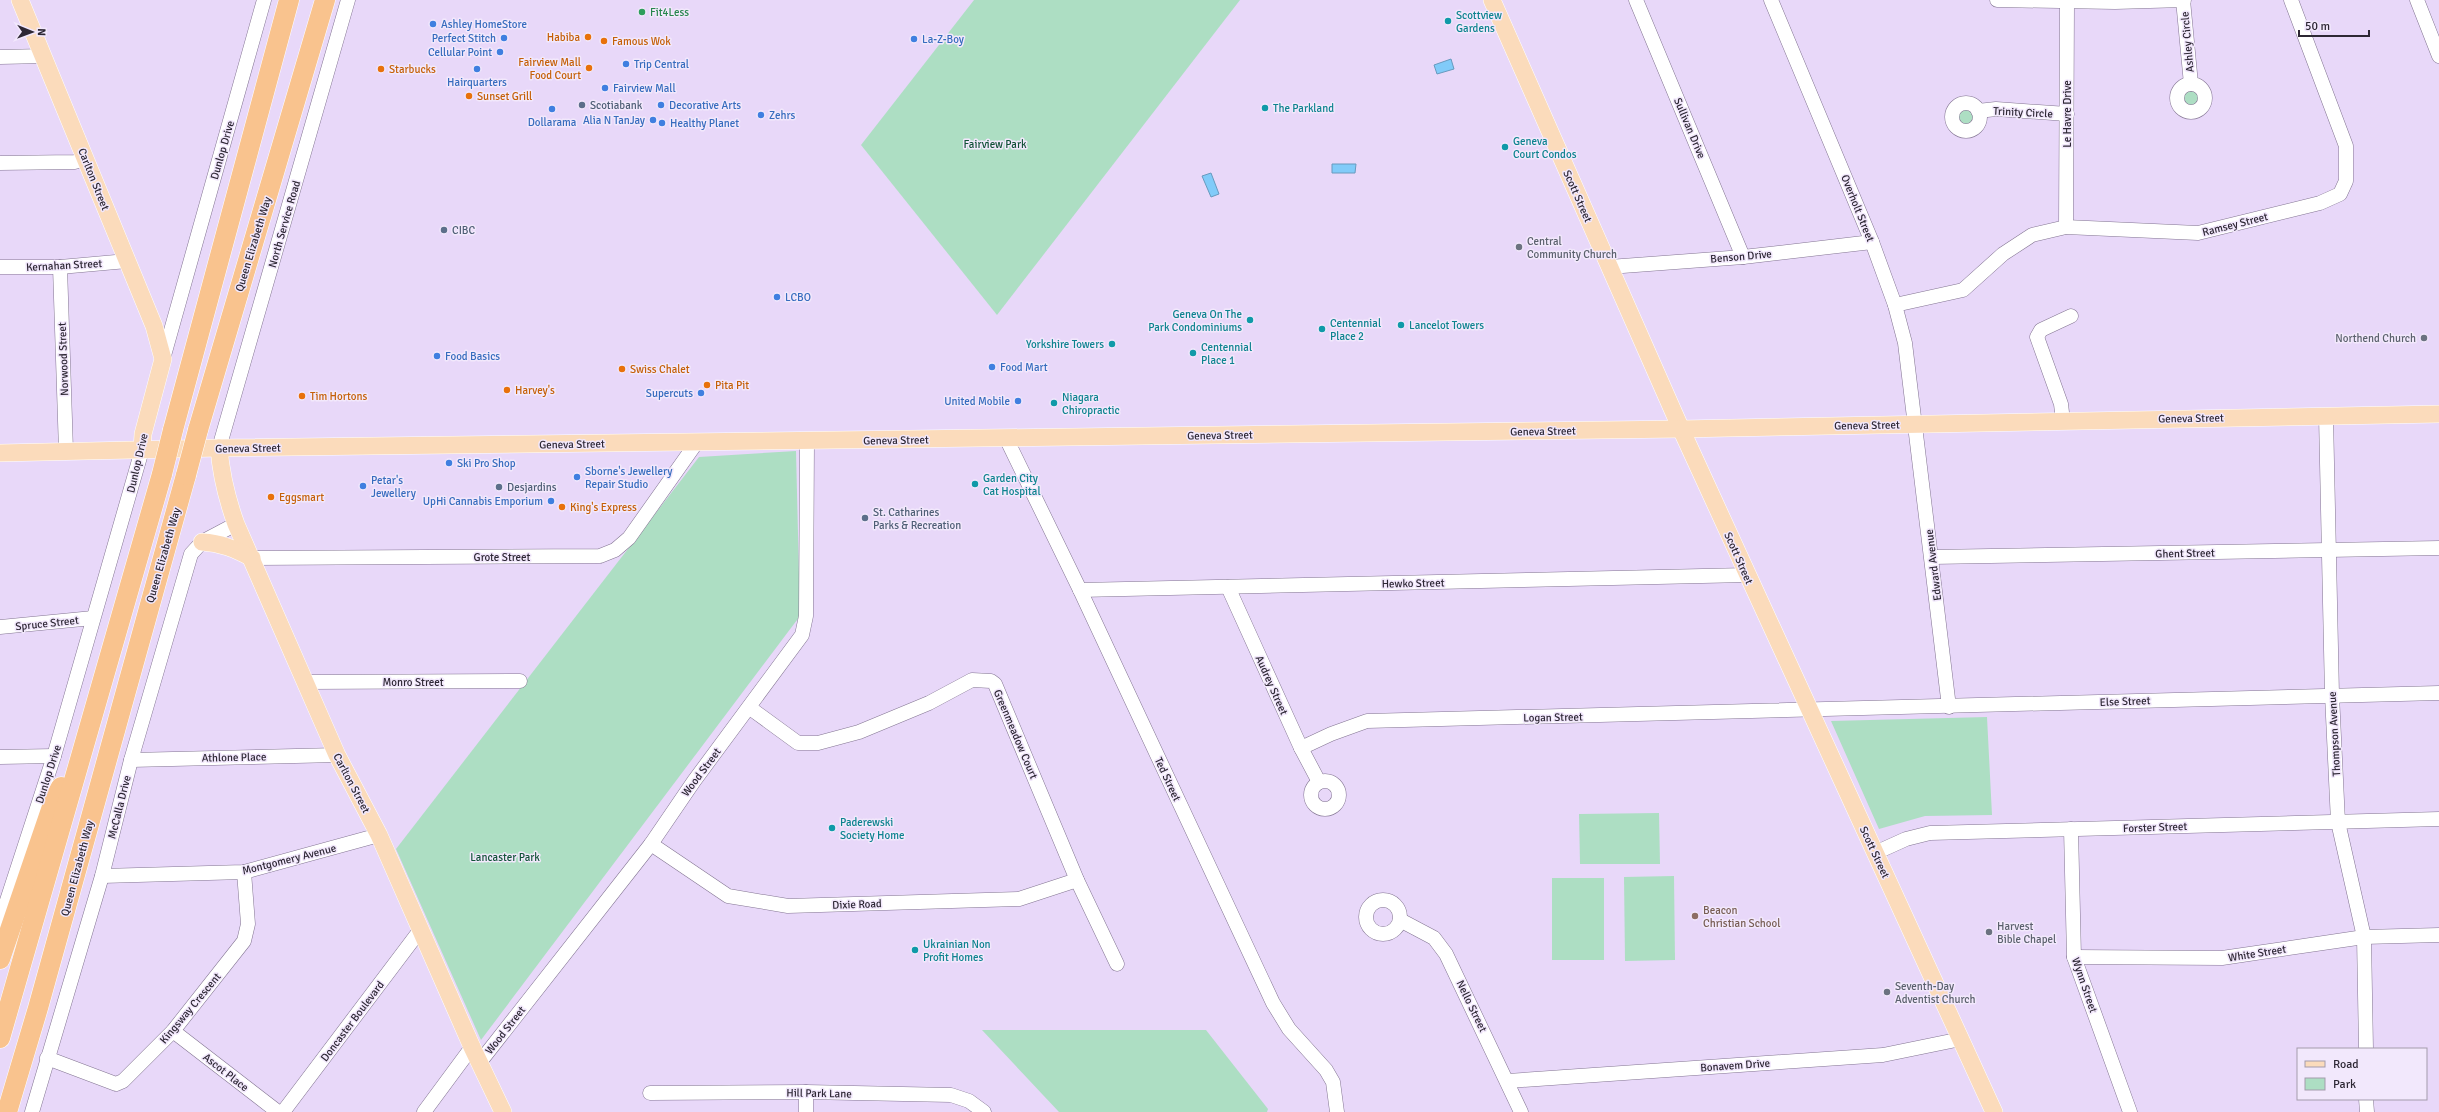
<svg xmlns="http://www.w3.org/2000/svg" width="2439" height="1112" viewBox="0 0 2439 1112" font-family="Signika,sans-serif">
<rect width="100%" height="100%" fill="#e8d8f9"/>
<g fill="#addec3">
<path d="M974,0h266l-243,315 -136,-170z"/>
<circle cx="2192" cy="98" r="9"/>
<circle cx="1965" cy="117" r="9"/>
<path d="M796,451l4,165 -319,424 -85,-191 303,-392z"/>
<path d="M1987,717l5,98 -67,1 -46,13 -48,-108z"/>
<path d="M1659,813l1,51h-80l-1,-50z"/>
<path d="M1674,876l1,84 -50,1 -1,-84z"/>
<rect x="1552" y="878" width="52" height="82"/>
<path d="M982,1030h224l62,79 -1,3h-208z"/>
</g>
<g fill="#81cbf9" stroke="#689abe">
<path d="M1451,59l3,10 -17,5 -3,-9z"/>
<path d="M1332,164h24l-1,9h-23z"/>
<path d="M1211,173l8,21 -8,3 -9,-21z"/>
</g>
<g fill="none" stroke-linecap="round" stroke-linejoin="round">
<defs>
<g id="minor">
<path d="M1636,0l107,257"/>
<path d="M1771,0l101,242 23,63 10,38 44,364"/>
<path d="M1997,0l118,2 69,-2"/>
<path d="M2183,0l8,84"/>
<path d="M2417,0l22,56"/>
<path d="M0,57l44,-1"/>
<circle cx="2191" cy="98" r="14"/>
<circle cx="1966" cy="117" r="14"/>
<path d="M1978,111l18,-2 71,5"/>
<path d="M0,163l75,-1 11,-4"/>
<path d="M2066,227l1,-225"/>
<path d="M0,267h60l67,-6"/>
<path d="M60,267l6,184"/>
<path d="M1609,267l134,-10 129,-15"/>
<path d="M1895,305l68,-15 40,-36 29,-19 34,-8 132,6 122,-30 20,-9 6,-13v-35l-55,-146"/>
<path d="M163,359l101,-359"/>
<path d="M2326,416l6,279 6,127 26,115 2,112"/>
<path d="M2063,421l-2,-17 -24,-67 4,-7 30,-14"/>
<path d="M1006,438l74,152 193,413 16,26 37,41 7,12 4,30"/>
<path d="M219,448l129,-448"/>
<path d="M1932,557l507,-9"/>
<path d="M252,558l348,-2 15,-6 14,-12 68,-96"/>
<path d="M1228,587l73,161 18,34"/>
<path d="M1080,590l667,-15"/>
<path d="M0,627l93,-9"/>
<path d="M306,682l214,-1"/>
<path d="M750,708l48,35h20l41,-11 70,-29 43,-23 19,1 4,3 82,196 40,84"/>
<path d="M1301,748l30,-14 36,-13 1072,-28"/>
<path d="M0,757l54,-1"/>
<path d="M131,760l206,-5"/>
<circle cx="1325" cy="795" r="14"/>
<path d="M2071,829l3,128 56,155"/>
<path d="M651,844l77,52 60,10 231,-7 58,-19"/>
<path d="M1875,853l31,-14 24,-6 509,-14"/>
<path d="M102,876l142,-4 135,-37"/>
<circle cx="1383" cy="917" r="17"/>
<path d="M1400,920l34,18 12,16 75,158"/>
<path d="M0,922l54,-166 88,-306"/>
<path d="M2074,957l148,1 142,-21 75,-2"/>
<path d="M173,1031l105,81"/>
<path d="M47,1058l69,26 7,-3 50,-50 71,-90 4,-17 -4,-52"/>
<path d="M480,1062l171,-218 43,-63 108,-146 4,-19 1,-175"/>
<path d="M1508,1081l375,-26 78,-16"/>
<path d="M806,1092v20"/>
<path d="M650,1093l156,-1 145,3 18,6 15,11"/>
<path d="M2366,1099l1,13"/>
<path d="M32,1112l70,-236 29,-116 60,-206 11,-12 34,-18"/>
<path d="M283,1112l138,-183"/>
<path d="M424,1112l48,-65"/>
</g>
<g id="major">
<path d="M20,0l134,326 9,33 -20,75 -1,16"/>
<path d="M1492,0l189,429 313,683"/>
<path d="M219,448c2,27 8,51 17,76l101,231 42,80 93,212 31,65"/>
<path d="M0,453l219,-5 1462,-19 758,-15"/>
<path d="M202,542c19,1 33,7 50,16"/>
</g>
<g id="highway">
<path d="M173,430l116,-430"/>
<path d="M198,430l127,-430"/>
<path d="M0,959l55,-161 6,-11"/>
<path d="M0,1038l162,-564"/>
<path d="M7,1112l31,-104 148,-533"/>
</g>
</defs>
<use href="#minor" stroke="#837592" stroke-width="15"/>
<use href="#major" stroke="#fff" stroke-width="18"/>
<use href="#highway" stroke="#fff" stroke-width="21"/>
<use href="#minor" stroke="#fff" stroke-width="14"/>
<use href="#major" stroke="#fbdbbb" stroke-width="17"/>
<use href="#highway" stroke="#f9c38e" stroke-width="20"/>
<defs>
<g id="highway-bridge">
<path d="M162,474l11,-44"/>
<path d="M186,475l12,-45"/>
</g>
</defs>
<use href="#highway-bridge" stroke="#fff" stroke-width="21" stroke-linecap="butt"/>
<use href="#highway-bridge" stroke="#f9c38e" stroke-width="20"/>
</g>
<circle fill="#2e9e5b" stroke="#f2e8fc" stroke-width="1.5" cx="642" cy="12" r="4"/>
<g fill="#0f9aa8" stroke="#f2e8fc" stroke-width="1.5">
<circle cx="1448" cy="21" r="4"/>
<circle cx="1265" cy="108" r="4"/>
<circle cx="1505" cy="147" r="4"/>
<circle cx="1250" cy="320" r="4"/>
<circle cx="1401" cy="325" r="4"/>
<circle cx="1322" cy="329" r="4"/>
<circle cx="1112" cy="344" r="4"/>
<circle cx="1193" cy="353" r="4"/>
<circle cx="1054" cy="403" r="4"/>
<circle cx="975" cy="484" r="4"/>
<circle cx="832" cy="828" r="4"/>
<circle cx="915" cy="950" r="4"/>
</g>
<g fill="#3f7fe0" stroke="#f2e8fc" stroke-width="1.5">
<circle cx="433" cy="24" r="4"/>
<circle cx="504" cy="38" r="4"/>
<circle cx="914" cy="39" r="4"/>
<circle cx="500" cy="52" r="4"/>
<circle cx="626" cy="64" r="4"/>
<circle cx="477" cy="69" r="4"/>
<circle cx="605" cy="88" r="4"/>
<circle cx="661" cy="105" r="4"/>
<circle cx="552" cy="109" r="4"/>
<circle cx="761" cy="115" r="4"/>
<circle cx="653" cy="120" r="4"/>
<circle cx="662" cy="123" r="4"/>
<circle cx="777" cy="297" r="4"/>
<circle cx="437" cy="356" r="4"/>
<circle cx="992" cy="367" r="4"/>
<circle cx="701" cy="393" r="4"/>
<circle cx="1018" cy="401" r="4"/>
<circle cx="449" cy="463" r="4"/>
<circle cx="577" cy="477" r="4"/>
<circle cx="363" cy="486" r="4"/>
<circle cx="551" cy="501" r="4"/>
</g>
<g fill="#e8710a" stroke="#f2e8fc" stroke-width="1.5">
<circle cx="588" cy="37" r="4"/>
<circle cx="604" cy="41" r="4"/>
<circle cx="589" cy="68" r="4"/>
<circle cx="381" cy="69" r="4"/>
<circle cx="469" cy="96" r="4"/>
<circle cx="622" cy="369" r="4"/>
<circle cx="707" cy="385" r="4"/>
<circle cx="507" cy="390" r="4"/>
<circle cx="302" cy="396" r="4"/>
<circle cx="271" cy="497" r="4"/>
<circle cx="562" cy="507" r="4"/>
</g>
<g fill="#5c6f8a" stroke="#f2e8fc" stroke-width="1.5">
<circle cx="582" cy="105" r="4"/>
<circle cx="444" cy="230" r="4"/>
<circle cx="499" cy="487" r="4"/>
<circle cx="865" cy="518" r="4"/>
</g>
<g fill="#6b7280" stroke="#f2e8fc" stroke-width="1.5">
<circle cx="1519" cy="247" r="4"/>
<circle cx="2424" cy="338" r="4"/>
<circle cx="1989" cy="932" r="4"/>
<circle cx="1887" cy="992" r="4"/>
</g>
<circle fill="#8d6e63" stroke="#f2e8fc" stroke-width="1.5" cx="1695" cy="916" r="4"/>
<g text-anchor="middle" stroke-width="3" stroke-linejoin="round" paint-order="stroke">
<g font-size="11" fill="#27864d" stroke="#f2e8fc" text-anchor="start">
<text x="650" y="16">Fit4Less</text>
</g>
<g font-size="11" fill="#0d838f" stroke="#f2e8fc" text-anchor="start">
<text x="1456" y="19">Scottview<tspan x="1456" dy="13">Gardens</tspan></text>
<text x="1273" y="112">The Parkland</text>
<text x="1513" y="145">Geneva<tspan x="1513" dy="13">Court Condos</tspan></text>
<text x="1242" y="318" text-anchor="end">Geneva On The<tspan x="1242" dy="13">Park Condominiums</tspan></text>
<text x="1330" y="327">Centennial<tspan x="1330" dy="13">Place 2</tspan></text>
<text x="1409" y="329">Lancelot Towers</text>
<text x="1104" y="348" text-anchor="end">Yorkshire Towers</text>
<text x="1201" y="351">Centennial<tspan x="1201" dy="13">Place 1</tspan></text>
<text x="1062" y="401">Niagara<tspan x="1062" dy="13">Chiropractic</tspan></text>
<text x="983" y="482">Garden City<tspan x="983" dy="13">Cat Hospital</tspan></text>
<text x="840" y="826">Paderewski<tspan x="840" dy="13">Society Home</tspan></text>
<text x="923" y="948">Ukrainian Non<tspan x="923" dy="13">Profit Homes</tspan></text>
</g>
<g font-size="11" fill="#366cbe" stroke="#f2e8fc" text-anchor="start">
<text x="441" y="28">Ashley HomeStore</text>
<text x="496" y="42" text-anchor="end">Perfect Stitch</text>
<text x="922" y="43">La-Z-Boy</text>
<text x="492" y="56" text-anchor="end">Cellular Point</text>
<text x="634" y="68">Trip Central</text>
<text x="477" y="86" text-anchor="middle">Hairquarters</text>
<text x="613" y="92">Fairview Mall</text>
<text x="669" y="109">Decorative Arts</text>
<text x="769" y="119">Zehrs</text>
<text x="645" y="124" text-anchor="end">Alia N TanJay</text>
<text x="552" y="126" text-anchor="middle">Dollarama</text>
<text x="670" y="127">Healthy Planet</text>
<text x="785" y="301">LCBO</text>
<text x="445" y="360">Food Basics</text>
<text x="1000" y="371">Food Mart</text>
<text x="693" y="397" text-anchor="end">Supercuts</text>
<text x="1010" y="405" text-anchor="end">United Mobile</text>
<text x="457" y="467">Ski Pro Shop</text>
<text x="585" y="475">Sborne's Jewellery<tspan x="585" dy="13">Repair Studio</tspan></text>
<text x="371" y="484">Petar's<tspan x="371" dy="13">Jewellery</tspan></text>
<text x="543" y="505" text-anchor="end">UpHi Cannabis Emporium</text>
</g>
<g font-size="11" fill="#c56008" stroke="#f2e8fc" text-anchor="start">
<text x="580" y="41" text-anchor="end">Habiba</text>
<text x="612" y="45">Famous Wok</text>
<text x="581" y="66" text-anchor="end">Fairview Mall<tspan x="581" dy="13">Food Court</tspan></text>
<text x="389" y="73">Starbucks</text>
<text x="477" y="100">Sunset Grill</text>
<text x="630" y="373">Swiss Chalet</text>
<text x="715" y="389">Pita Pit</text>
<text x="515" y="394">Harvey's</text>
<text x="310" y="400">Tim Hortons</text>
<text x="279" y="501">Eggsmart</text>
<text x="570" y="511">King's Express</text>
</g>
<g font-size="11" fill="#2d2734" stroke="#f2e8fc">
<text transform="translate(2187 42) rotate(-95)" y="4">Ashley Circle</text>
<text transform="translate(2023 112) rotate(3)" y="4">Trinity Circle</text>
<text transform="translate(2067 114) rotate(-90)" y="4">Le Havre Drive</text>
<text transform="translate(1690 128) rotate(67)" y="4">Sullivan Drive</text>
<text transform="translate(222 150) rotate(-74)" y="4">Dunlop Drive</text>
<text transform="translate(94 179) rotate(68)" y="4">Carlton Street</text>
<text transform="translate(1578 196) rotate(66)" y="4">Scott Street</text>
<text transform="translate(1858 208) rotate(68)" y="4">Overholt Street</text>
<text transform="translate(284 224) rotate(-74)" y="4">North Service Road</text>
<text transform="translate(2235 224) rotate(-14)" y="4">Ramsey Street</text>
<text transform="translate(253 244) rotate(-73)" y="4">Queen Elizabeth Way</text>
<text transform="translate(1741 256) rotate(-5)" y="4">Benson Drive</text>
<text transform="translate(64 265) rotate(-3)" y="4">Kernahan Street</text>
<text transform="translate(63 359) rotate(-92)" y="4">Norwood Street</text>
<text transform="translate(2191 418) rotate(-1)" y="4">Geneva Street</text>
<text transform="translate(1867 425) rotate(-1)" y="4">Geneva Street</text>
<text transform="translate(1543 431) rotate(-1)" y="4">Geneva Street</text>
<text transform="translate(1220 435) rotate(-1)" y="4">Geneva Street</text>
<text transform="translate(896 440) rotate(-1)" y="4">Geneva Street</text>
<text transform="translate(572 444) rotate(-1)" y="4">Geneva Street</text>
<text transform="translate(248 448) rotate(-1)" y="4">Geneva Street</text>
<text transform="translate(137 463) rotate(-77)" y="4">Dunlop Drive</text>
<text transform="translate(2185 553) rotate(-1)" y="4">Ghent Street</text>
<text transform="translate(163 555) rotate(-74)" y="4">Queen Elizabeth Way</text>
<text x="502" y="561">Grote Street</text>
<text transform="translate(1739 558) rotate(66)" y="4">Scott Street</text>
<text transform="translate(1933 565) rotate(-97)" y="4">Edward Avenue</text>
<text transform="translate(1413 583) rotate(-1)" y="4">Hewko Street</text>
<text transform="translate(47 623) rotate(-6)" y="4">Spruce Street</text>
<text x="413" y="686">Monro Street</text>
<text transform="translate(1272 685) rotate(66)" y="4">Audrey Street</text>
<text transform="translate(2125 701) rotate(-2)" y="4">Else Street</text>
<text transform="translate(1553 717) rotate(-1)" y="4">Logan Street</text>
<text transform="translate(1016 734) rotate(67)" y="4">Greenmeadow Court</text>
<text transform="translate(2334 734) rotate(-93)" y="4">Thompson Avenue</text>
<text transform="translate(234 757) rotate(-1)" y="4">Athlone Place</text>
<text transform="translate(701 772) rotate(-53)" y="4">Wood Street</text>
<text transform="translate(48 774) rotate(-72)" y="4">Dunlop Drive</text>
<text transform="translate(1168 779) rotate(65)" y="4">Ted Street</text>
<text transform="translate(352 783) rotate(62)" y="4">Carlton Street</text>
<text transform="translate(119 807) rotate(-76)" y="4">McCalla Drive</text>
<text transform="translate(2155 827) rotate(-2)" y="4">Forster Street</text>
<text transform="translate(1875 852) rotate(65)" y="4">Scott Street</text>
<text transform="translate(289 859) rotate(-14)" y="4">Montgomery Avenue</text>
<text transform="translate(77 868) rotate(-75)" y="4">Queen Elizabeth Way</text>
<text transform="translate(857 904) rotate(-2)" y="4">Dixie Road</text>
<text transform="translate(2257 953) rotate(-9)" y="4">White Street</text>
<text transform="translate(2085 985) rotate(71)" y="4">Wynn Street</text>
<text transform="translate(1472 1006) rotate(64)" y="4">Nello Street</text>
<text transform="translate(190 1008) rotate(-50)" y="4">Kingsway Crescent</text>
<text transform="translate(352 1021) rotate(-53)" y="4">Doncaster Boulevard</text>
<text transform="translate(505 1030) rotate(-52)" y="4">Wood Street</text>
<text transform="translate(1735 1065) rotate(-4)" y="4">Bonavem Drive</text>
<text transform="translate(226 1072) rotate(38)" y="4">Ascot Place</text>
<text transform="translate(819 1093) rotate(1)" y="4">Hill Park Lane</text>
</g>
<g font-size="11" fill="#4e5e75" stroke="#f2e8fc" text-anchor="start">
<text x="590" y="109">Scotiabank</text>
<text x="452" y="234">CIBC</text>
<text x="507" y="491">Desjardins</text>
<text x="873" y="516">St. Catharines<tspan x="873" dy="13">Parks &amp; Recreation</tspan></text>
</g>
<g font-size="11" fill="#115137" stroke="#f2e8fc">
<text x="995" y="148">Fairview Park</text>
<text x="505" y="861">Lancaster Park</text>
</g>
<g font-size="11" fill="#5b616d" stroke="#f2e8fc" text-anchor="start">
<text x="1527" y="245">Central<tspan x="1527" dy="13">Community Church</tspan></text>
<text x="2416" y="342" text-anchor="end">Northend Church</text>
<text x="1997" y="930">Harvest<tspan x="1997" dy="13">Bible Chapel</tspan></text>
<text x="1895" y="990">Seventh-Day<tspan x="1895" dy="13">Adventist Church</tspan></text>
</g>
<g font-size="11" fill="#785e54" stroke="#f2e8fc" text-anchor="start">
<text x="1703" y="914">Beacon<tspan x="1703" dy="13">Christian School</tspan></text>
</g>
</g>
<rect x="2297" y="1048" width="130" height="52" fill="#f2e8fc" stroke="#a39bac"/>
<rect x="2305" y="1061" width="20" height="6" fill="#fbdbbb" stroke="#a39bac"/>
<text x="2333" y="1068" font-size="12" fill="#2d2734">Road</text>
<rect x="2305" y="1078" width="20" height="12" fill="#addec3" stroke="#a39bac"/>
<text x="2333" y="1088" font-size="12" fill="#2d2734">Park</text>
<g transform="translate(32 32) rotate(91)" stroke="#f2e8fc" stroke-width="3" paint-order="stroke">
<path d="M0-3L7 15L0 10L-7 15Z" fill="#2d2734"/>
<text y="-6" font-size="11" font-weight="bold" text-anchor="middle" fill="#2d2734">N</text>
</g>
<path d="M2299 30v6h70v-6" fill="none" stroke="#2d2734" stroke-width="2"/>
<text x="2305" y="30" font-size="12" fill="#2d2734" stroke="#f2e8fc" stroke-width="3" paint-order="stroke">50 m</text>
</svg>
